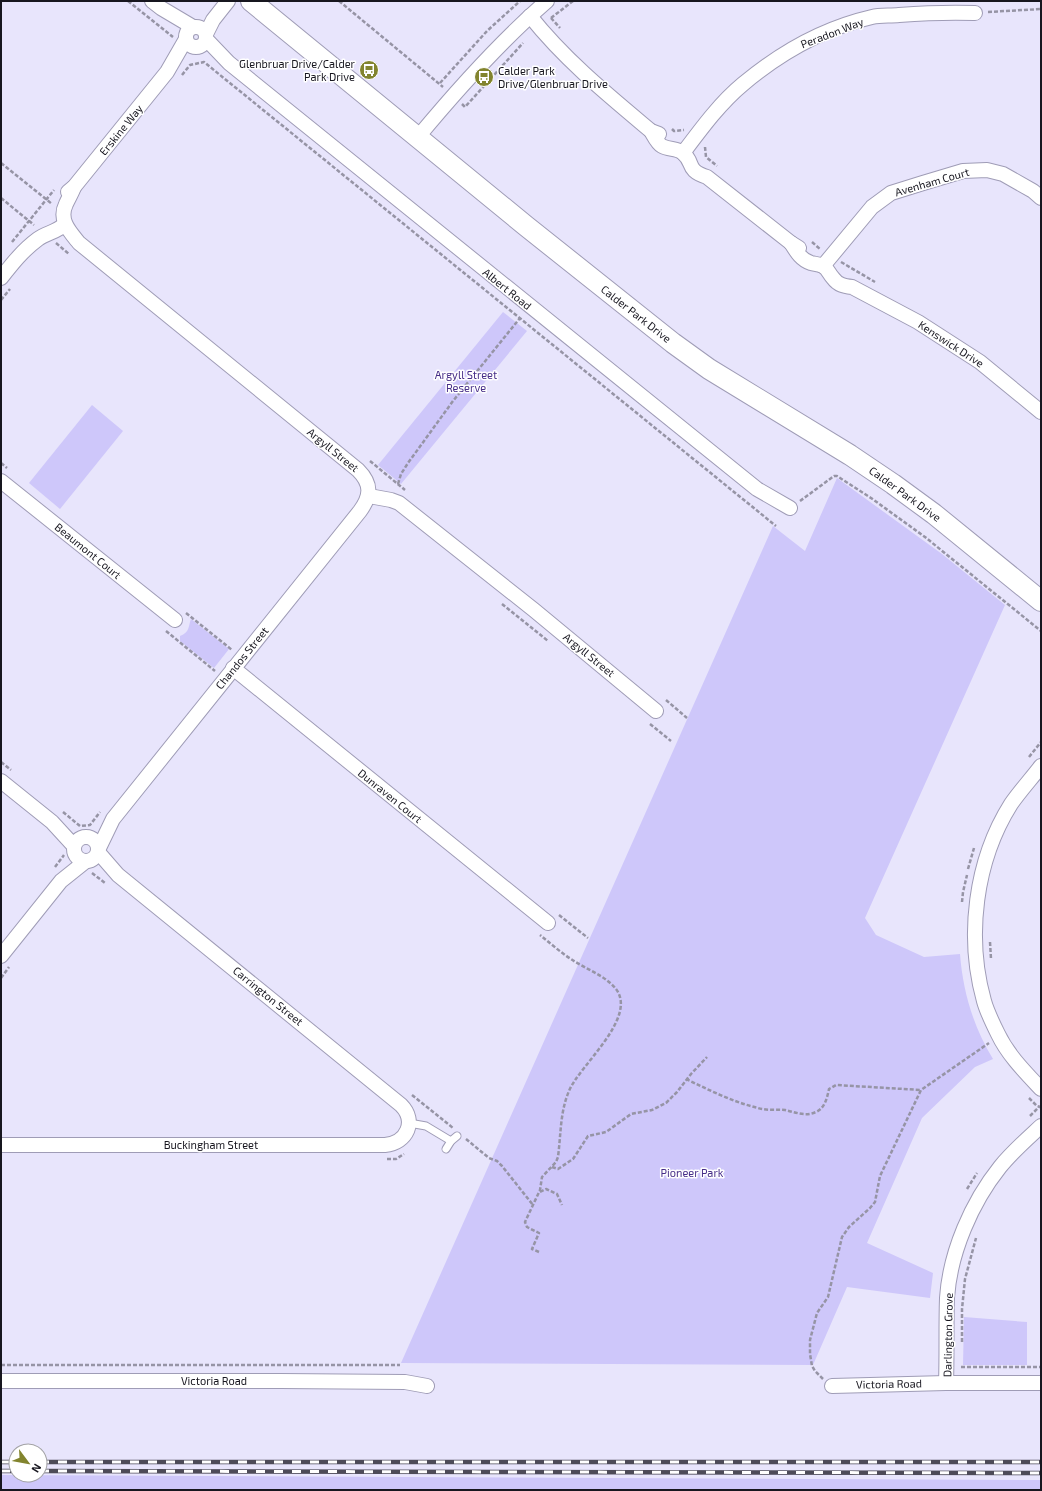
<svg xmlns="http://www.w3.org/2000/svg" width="1042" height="1491" viewBox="0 0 1042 1491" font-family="'Exo 2',sans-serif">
<rect width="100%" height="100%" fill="#e8e5fc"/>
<g fill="#cec7fa">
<path d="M503,312l24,19 -126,153 -23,-19z"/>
<path d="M92,405l31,26 -63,78 -31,-26z"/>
<path d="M837,478l105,76 63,51 -140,313 11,17 48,22 36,-3c3,38 13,72 33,105l-18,8 -53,51 -55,125 66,30 -3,25 -83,-11 -34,78 -412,-2 372,-837 32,25z"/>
<path d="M191,619l38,30 -15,19 -34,-27v-5c10,-4 8,-9 11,-17z"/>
<path d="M964,1317l63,5v43h-64z"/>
<path d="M1,1475l1040,5v10h-1040z"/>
</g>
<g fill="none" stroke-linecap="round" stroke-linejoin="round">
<defs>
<g id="lane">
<path d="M409,1123l17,3 25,15"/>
<path d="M446,1149l5,-8 6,-5"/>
</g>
<g id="street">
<path d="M152,1l9,7 32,19"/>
<path d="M530,16c35,44 78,79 121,115l8,3"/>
<circle cx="196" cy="37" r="10"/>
<path d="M206,34l7,-14 15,-19"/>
<path d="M206,39l23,24 528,426 33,19"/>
<path d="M651,131c3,5 6,12 11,15 7,4 15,2 21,7 12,10 2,17 24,24l84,66 8,5"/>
<path d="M418,137c39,-47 83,-96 129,-136"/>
<path d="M683,153c18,-24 37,-50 60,-69 37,-31 81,-56 129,-67 8,-2 18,-1 27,-2 26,-2 50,-3 76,-2"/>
<path d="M74,187c-2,6 -6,12 -8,17 -8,16 4,28 13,39l279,227c14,14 13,26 2,41l-247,308 -14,29"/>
<path d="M68,192l6,-5 93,-115 19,-33"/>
<path d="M791,243c5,8 10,17 20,20 4,1 8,1 12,3 5,3 6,8 10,12 5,7 11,8 19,9l66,35 62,40 61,50"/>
<path d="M823,266l49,-59 19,-14 32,-10 40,-12 24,-1 16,4 30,17 8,7"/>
<path d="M1,278c11,-14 22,-28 37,-39 8,-6 19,-7 27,-15"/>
<path d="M1,481l174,139"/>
<path d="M369,496l22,4 8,3 135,107 122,101"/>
<path d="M233,668l315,255"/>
<path d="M1041,766c-10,13 -21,25 -30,38 -36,57 -45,133 -27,197 3,11 9,23 14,33 10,21 27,38 43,55"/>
<path d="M1,781l51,41 22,24"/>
<circle cx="86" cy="849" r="12"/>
<path d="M1,956l60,-75 25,-20"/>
<path d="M1,1145h384c22,-2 32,-24 16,-40l-283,-230 -20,-23"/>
<path d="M1,1381h280l124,1 22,4"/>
<path d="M946,1383c1,-29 0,-57 1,-85 3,-46 25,-96 53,-131 12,-15 27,-28 41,-41"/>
<path d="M832,1386l114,-3h95"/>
</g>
<path id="secondary" d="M251,1l275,225 147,117 36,26 141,86 43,29 41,30 107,87"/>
</defs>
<use href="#lane" stroke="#9f9cb6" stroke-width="9"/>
<use href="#street" stroke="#9f9cb6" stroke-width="16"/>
<use href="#secondary" stroke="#9f9cb6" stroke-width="22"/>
<g stroke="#9694a5" stroke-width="2.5" stroke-dasharray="4 2" stroke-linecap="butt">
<path d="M128,1l45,36"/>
<path d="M339,1l104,86"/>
<path d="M988,12l53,-3"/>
<path d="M551,18l9,10"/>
<path d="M551,18l22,-17"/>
<path d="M182,75l8,-10 14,-3 572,464"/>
<path d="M440,83l47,-52 33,-30"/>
<path d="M462,104l3,3 58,-64"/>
<path d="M672,129l2,2 10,-1"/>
<path d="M705,147l1,10 11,9"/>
<path d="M1,163l51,41"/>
<path d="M1,198l33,27"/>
<path d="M12,242l42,-52"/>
<path d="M812,242l8,7"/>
<path d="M56,243l13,11"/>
<path d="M841,262l34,20"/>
<path d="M1,300l9,-11"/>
<path d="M370,461l35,29"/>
<path d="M1,463l6,5"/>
<path d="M398,484l3,-10 7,-11 45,-62 67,-83"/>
<path d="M800,501l34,-25h3l34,22 54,39 116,94"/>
<path d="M502,604l46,37"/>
<path d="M186,613l46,37"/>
<path d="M166,631l49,40"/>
<path d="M666,700l21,18"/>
<path d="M650,724l21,17"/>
<path d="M1029,757l12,-15"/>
<path d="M1,762l10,8"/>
<path d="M63,812l17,14 10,-1 10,-13"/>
<path d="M55,867l9,-12"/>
<path d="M968,869l6,-21"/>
<path d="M92,873l13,10"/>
<path d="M962,902l1,-10 4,-17"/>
<path d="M559,915l29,23"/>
<path d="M990,942l1,17"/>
<path d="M1,978l8,-11"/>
<path d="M686,1079c23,11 47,23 72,29 9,3 18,1 27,2 10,2 20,7 31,2 9,-4 11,-14 13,-23l7,-4 85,5"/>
<path d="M412,1095l41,33"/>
<path d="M1029,1098l8,8 4,1"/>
<path d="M1030,1116l9,-9"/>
<path d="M466,1139l23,19 8,3 5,5 31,39"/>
<path d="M387,1159h9l8,-5"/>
<path d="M552,1167l6,2 15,-10 15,-23 18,-4 25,-18 21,-4 14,-7 11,-11 14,-18 16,-17"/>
<path d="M967,1189l10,-16"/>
<path d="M540,1192l6,-3 11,5 5,11"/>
<path d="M539,1252l-7,-3 7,-16 -12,-6 -2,-5 15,-32 2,-13 14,-15 2,-5c3,-23 2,-45 11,-66 10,-25 69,-73 47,-102 -11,-14 -31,-20 -45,-30 -11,-7 -21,-16 -31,-24"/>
<path d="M962,1342v-33l3,-30 11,-41"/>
<path d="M1,1365h399"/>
<path d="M961,1367h80"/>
<path d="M823,1379l-8,-8 -3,-5 -2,-12v-14l7,-27 11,-16 14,-60 7,-10 21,-19 5,-6 5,-26 41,-86 68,-47"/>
</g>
<use href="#lane" stroke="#fff" stroke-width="7"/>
<use href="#street" stroke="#fff" stroke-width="14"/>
<use href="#secondary" stroke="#fff" stroke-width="20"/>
<defs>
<g id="rail">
<path d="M1,1462h15"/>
<path d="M40,1462h1001"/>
<path d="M1,1471h15"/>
<path d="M40,1471l1001,2"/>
</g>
</defs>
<use href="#rail" stroke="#4d4b58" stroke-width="4.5"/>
<use href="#rail" stroke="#fff" stroke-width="3" stroke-dasharray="9" stroke-linecap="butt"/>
</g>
<defs>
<symbol id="bus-disc" viewBox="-11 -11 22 22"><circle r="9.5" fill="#82842e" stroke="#fff"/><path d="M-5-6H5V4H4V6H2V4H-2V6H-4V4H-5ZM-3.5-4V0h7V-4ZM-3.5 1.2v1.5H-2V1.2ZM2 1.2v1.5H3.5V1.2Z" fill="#fff"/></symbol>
</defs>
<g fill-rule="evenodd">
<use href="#bus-disc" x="358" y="59" width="22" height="22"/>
<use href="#bus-disc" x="473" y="66" width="22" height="22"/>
</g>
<g text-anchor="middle" stroke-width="3" stroke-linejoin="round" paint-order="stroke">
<g font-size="11" fill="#17161f" stroke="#fff">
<text transform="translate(832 33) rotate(-21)" y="4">Peradon Way</text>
<text transform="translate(121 130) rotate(-51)" y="4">Erskine Way</text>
<text transform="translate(932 182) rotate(-16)" y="4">Avenham Court</text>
<text transform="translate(507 289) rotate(39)" y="4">Albert Road</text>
<text transform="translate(636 314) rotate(38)" y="4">Calder Park Drive</text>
<text transform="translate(951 344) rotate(33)" y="4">Kenswick Drive</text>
<text transform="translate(333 450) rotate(39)" y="4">Argyll Street</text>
<text transform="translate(905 494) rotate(36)" y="4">Calder Park Drive</text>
<text transform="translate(88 551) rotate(39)" y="4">Beaumont Court</text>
<text transform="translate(589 655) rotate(39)" y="4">Argyll Street</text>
<text transform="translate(242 658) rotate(-51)" y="4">Chandos Street</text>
<text transform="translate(390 796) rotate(39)" y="4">Dunraven Court</text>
<text transform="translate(268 996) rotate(39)" y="4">Carrington Street</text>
<text x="211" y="1149">Buckingham Street</text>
<text transform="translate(948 1335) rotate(-89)" y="4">Darlington Grove</text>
<text x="214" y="1385">Victoria Road</text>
<text transform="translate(889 1384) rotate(-1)" y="4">Victoria Road</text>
</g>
<g font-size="11" fill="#17161f" stroke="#fff" text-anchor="end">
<text x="355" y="68">Glenbruar Drive/Calder<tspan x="355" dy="13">Park Drive</tspan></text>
<text x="498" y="75" text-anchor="start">Calder Park<tspan x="498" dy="13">Drive/Glenbruar Drive</tspan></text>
</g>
<g font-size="11" fill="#472e88" stroke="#fff">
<text x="466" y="379">Argyll Street<tspan x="466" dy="13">Reserve</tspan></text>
<text x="692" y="1177">Pioneer Park</text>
</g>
</g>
<rect width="1042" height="1491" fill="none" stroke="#17161f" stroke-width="4"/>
<g transform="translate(28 1463) rotate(122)"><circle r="19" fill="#ffffff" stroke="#a2a2a5"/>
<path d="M0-3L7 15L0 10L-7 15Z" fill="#82842e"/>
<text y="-6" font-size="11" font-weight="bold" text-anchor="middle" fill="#17161f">N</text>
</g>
</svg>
